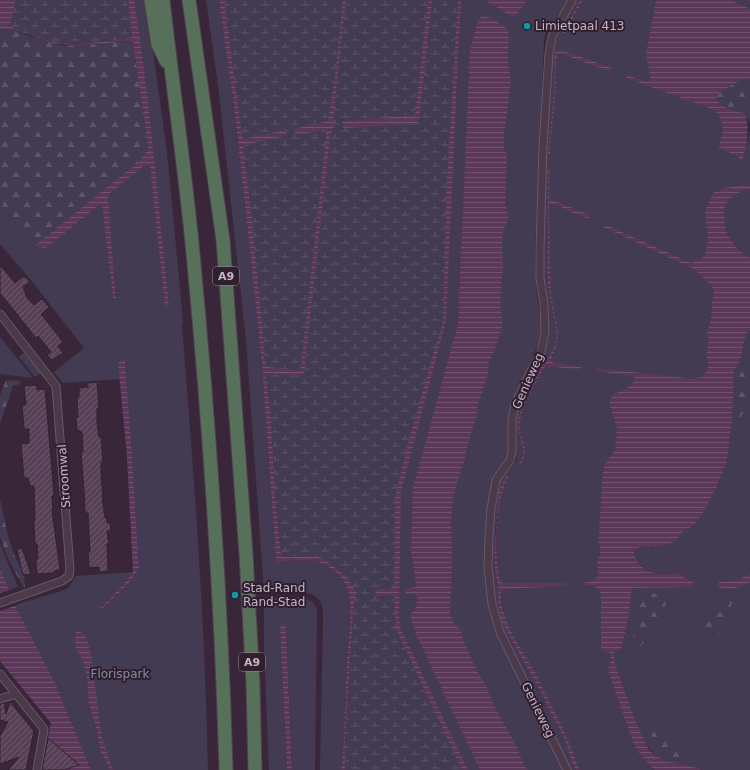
<svg xmlns="http://www.w3.org/2000/svg" width="750" height="770" viewBox="0 0 750 770" font-family="'DejaVu Sans',sans-serif">
<defs>
<pattern id="forest-firs" width="22" height="20" patternUnits="userSpaceOnUse"><rect width="22" height="20" fill="#423b51"/><path d="M5 1l3.5 6h-7zM16 11l3.5 6h-7z" fill="#5c5568"/></pattern>
<pattern id="wetland-marsh" width="20" height="14" patternUnits="userSpaceOnUse"><rect width="20" height="14" fill="#423b51"/><path d="M1 5h8M5 5V1M11 12h8M15 12V8" fill="none" stroke="#5c5568"/></pattern>
<pattern id="water-rules" width="6" height="5" patternUnits="userSpaceOnUse"><rect width="6" height="5" fill="#5b3859"/><path d="M0 2.5h6" fill="none" stroke="#71536f"/></pattern>
<pattern id="building-hatch" width="6" height="6" patternUnits="userSpaceOnUse"><rect width="6" height="6" fill="#584056"/><path d="M-1 1l2-2M0 6l6-6M5 7l2-2" fill="none" stroke="#6e596d"/></pattern>
</defs>
<rect width="100%" height="100%" fill="#3a2639"/>
<g fill="#423b51" fill-rule="evenodd">
<path d="M134,0h12l21,152 16,169 -1,5c12,148 23,296 26,444h-117l-35,-85 -41,-80 49,-15 5,-3 7,-11 57,-4 -9,12 -26,26 1,2c11,-11 34,-30 40,-44l-7,-115 -7,-93 -7,3 2,16 -57,4 -9,-11 30,-24 -53,-68 -31,-36v-40l34,42 66,-43 2,2 11,93h3l-8,-103 35,-28 4,-2 3,2 15,140 4,-3c-11,-101 -18,-204 -35,-304z"/>
<path d="M206,0h13l9,57 22,195 12,115 14,194 3,2c7,-2 28,-3 36,-2 14,3 29,16 33,29 5,18 0,52 -1,70 -2,37 -2,74 -6,110h-21l3,-154c0,-4 0,-9 -2,-13 -7,-16 -42,-12 -57,-12l-18,-250 -27,-248z"/>
<path d="M222,0h347l-19,27 -4,3 -2,11 -9,207 1,37 4,32v16l-3,14 -25,55 -4,23v28l-3,7 -9,13 -5,15 -6,38 1,61 4,23 7,23 66,137h-219l10,-167 -88,-228z"/>
<path d="M576,0h4l-18,34 2,1 19,-35h167v71l-7,6 7,3v43l-4,-8 -3,44 7,-29v55l-30,5 -9,16 4,77 -7,84 -109,189 12,97 16,69 7,23 16,22 4,3h-74l-32,-70 -40,-74c-12,-33 -18,-119 1,-150l-6,5 -7,42 -2,29 1,19 3,16v15l15,41 30,53 7,16 15,28 7,23 4,7h-5l-69,-141c-9,-31 -15,-66 -11,-99 2,-16 5,-33 8,-49l4,-7 13,-14 -2,-30 3,-19 4,-13 26,-53 2,-10 -5,-55 -2,-36 2,-73 7,-121zM550,354c-9,23 -26,43 -30,68 -1,8 4,24 6,33l-8,11c14,-20 -4,-28 1,-48 4,-17 12,-36 22,-51 3,-4 6,-8 9,-13z"/>
<path d="M750,189v69c-9,-6 -19,-16 -23,-26 -1,-4 -3,-19 -3,-22 3,-12 15,-19 26,-21z"/>
<path d="M750,331v439h-47l-23,-7 -12,-1 -12,-6 -9,-10 -11,-24 -21,-59 -1,-11 7,-2 6,-25 3,-34 2,-3 61,-7 -8,-3 -5,-5c-8,0 -18,2 -26,0 -10,-2 -20,-12 -20,-22l6,-5 6,-1 6,3 8,-2 34,-21 21,-34 12,-29 5,-42 2,-49 6,-9 6,-29z"/>
<path d="M0,337l33,41 -33,-4z"/>
<path d="M24,352l17,21 -6,4 -16,-20z"/>
<path d="M0,544l18,43 -9,3 -9,-22z"/>
<path d="M286,597c13,0 25,-2 31,12l-2,161h-23l-6,-143 -4,-2 -2,3 7,142h-18l-5,-121v-49z"/>
</g>
<g fill="url(#forest-firs)">
<path d="M9,28l26,10 29,8 69,-5 15,107 -7,13 -107,85 -34,-42v-175z"/>
<path d="M746,78l4,2v21l-6,13 -22,-8 -6,-6 2,-7c10,-5 18,-11 28,-15z"/>
<path d="M734,371h13l3,4 -7,39 -6,7 -5,-1z"/>
<path d="M6,380l15,1 -1,3 -7,2 -13,38v-28z"/>
<path d="M0,499l8,37 8,23 8,15 1,13 -1,1 -15,-27 -9,-24z"/>
<path d="M644,593l19,1 4,4 -6,25 -22,25 -6,1 2,-38 2,-12z"/>
<path d="M734,599l-17,39 -17,3 16,-40z"/>
<path d="M654,716l12,20 22,16 -4,5c-24,4 -30,-13 -36,-32z"/>
</g>
<g fill="url(#wetland-marsh)">
<path d="M16,0h112l4,37c-21,4 -44,7 -65,7 -16,-1 -42,-12 -57,-18z"/>
<path d="M224,0h119l-8,75 -7,46 -34,8v4l30,-3 2,2v5l-24,220 -3,14 -31,-4 -4,-9 -1,-25 -12,-122 -8,-62 1,-3 2,-1 41,-10 -1,-4 -1,-1 -41,9 -2,-3z"/>
<path d="M346,0h82l-13,115 -71,6v7l73,-4 2,-2 13,-122h26l-11,177 -4,142 -2,11 -9,28 -24,85 -13,55 -1,88 -3,3h-15l4,7 11,-1 3,2 8,46 60,127h-117v-29l9,-138 3,-7 -10,-19 -24,-19 -6,-2 -34,1 -2,-3 -5,-48 -5,-89 -5,-42 2,-2 31,3 5,-3 26,-236 2,-7 4,-7 -3,-2z"/>
</g>
<g fill="url(#water-rules)">
<path d="M0,0h16l-6,26c15,6 41,17 57,18 21,0 44,-3 65,-7l-4,-37h6c17,100 24,202 35,304l-4,4 -15,-141 -3,-2 -4,2 -35,28 8,103 -3,1 -11,-94 -2,-1 -54,44 -12,-2 106,-85 8,-13 -15,-107c-22,0 -46,6 -68,4 -22,-1 -44,-18 -65,-16z"/>
<path d="M219,0h5l18,136 2,3 41,-9 2,5 -41,10 -2,1 -1,3 8,62 12,122 1,25 4,9 31,4 2,-5 1,-9 24,-220v-5l-2,-2 -29,5 -1,-6 34,-8 7,-46 8,-75h3l-13,120 3,3 -4,7 -2,7 -26,236 -2,3h-3l-30,-3 -3,2 5,42 5,89 5,48 2,3 34,-1 6,2 24,19 10,16 -3,10 -9,138v29h-4c4,-36 4,-73 6,-110 1,-18 6,-52 1,-70 -4,-13 -19,-26 -33,-29 -8,-1 -29,0 -37,2l-2,-2 -14,-194 -12,-115 -17,-153z"/>
<path d="M428,0h4l-13,122 -2,2 -74,4v-7l72,-6z"/>
<path d="M458,0l3,1 -3,55 -12,265 -45,171 -2,125 1,10 68,143h-6l-60,-128 -6,-14 -2,-31 -3,-2 -15,1 -1,-7h15l4,-3 1,-88 13,-55 24,-85 9,-28 2,-11 4,-142z"/>
<path d="M485,0h42l-11,16h-5z"/>
<path d="M580,0h3l-19,35 -2,-1z"/>
<path d="M656,0h74l20,9v71l-4,-2c-10,4 -18,10 -28,15l-2,7 6,6 24,9c4,16 0,33 -4,48l-4,-7 -19,-8c-1,-4 2,-8 3,-12 3,-11 -1,-20 -10,-27l-86,-31 1,-3 20,7 4,-3 -5,-24z"/>
<path d="M485,16l10,4 7,5 5,4 2,7 -1,24 3,23 -7,51v14l3,8 -2,47 3,14 -1,6 -4,7 -1,11 1,33 -2,6 1,5 -2,20 3,19 -10,31 -4,6 -1,13 -10,31 -2,13 -9,29 -2,13 -3,6 -9,32 -2,24 1,35 -2,56 3,9 8,8 2,9 10,23 3,5 2,6 8,12 8,21 23,41 3,9 7,14h-47l-65,-138 -5,-17 5,-6 3,-11 -3,-4h-10l1,-5 9,-2 1,-2 -5,-34 2,-63 45,-164 12,-274 8,-29 3,-4z"/>
<path d="M561,50l51,18 -1,4 -49,-18h-3c-5,6 -3,17 -3,24 0,26 -5,51 -6,76h-2l7,-74 -1,-25 1,-4z"/>
<path d="M548,168h2l-1,24 1,7 40,16 -2,4 -17,-7 -14,-7 -7,-1 -1,2 2,86 7,43 -2,12 -5,13 2,3 28,4v1l-1,2 -24,-3h-11c-10,17 -23,36 -25,56 -2,18 14,25 -1,44l-1,-2c13,-16 -3,-28 0,-46 4,-17 13,-34 22,-50 5,-9 14,-17 16,-29 1,-16 -6,-37 -8,-54 -1,-16 0,-32 0,-48 0,-23 -1,-46 0,-70z"/>
<path d="M750,185v4c-11,2 -23,9 -26,21 0,3 2,18 3,22 4,11 14,20 23,26v73l-4,2 -6,29 -6,9 -2,49 -5,42 -12,29 -13,23 -8,11 -14,9 -3,7c-8,2 -15,6 -22,6 -11,1 -10,-5 -21,4 0,10 10,20 20,22 8,2 18,0 26,0l5,5 8,3 -1,6 -60,1 -5,37 -6,25 -7,2 1,11 21,59 13,28 7,6 12,6 12,1 23,7h-49l-9,-9 -11,-16 -26,-75 3,-12v-5l-10,-3v-56l-4,-6 -5,-3h-9v-2l10,-2 5,-5 -1,-16 3,-5v-8l-2,-3 5,-72 2,-8 10,-14 2,-22 -7,-22v-7l4,-5 12,-5 9,-9 -1,-4 -37,-5 1,-3 96,11 9,-3 5,-9v-7l-2,-5 3,-14 -2,-8 4,-13 1,-18 2,-9 -2,-7 -18,-17 -91,-42 1,-3 87,39 14,-7 3,-16 -3,-30 8,-17 11,-5z"/>
<path d="M123,360h2l7,93 7,115c-6,14 -29,33 -40,44h-2l1,-2 26,-26 9,-12 -6,-115 -9,-94z"/>
<path d="M508,475l1,1c-14,24 -15,78 -9,105l3,2h64l1,3 -65,3 -2,2c-1,34 24,60 38,89 9,18 19,37 27,56 5,11 9,23 14,34h-4l-4,-7 -7,-23 -15,-28 -7,-16 -30,-53 -11,-22 -4,-19v-15l-3,-16 -1,-19 5,-60 4,-11z"/>
<path d="M0,568l15,37 41,80 35,85h-27l15,-5 -31,-27 3,-15 -51,-62z"/>
<path d="M750,574v8c-8,5 -24,10 -33,4l2,-4 16,-1z"/>
<path d="M282,625h2l2,2 6,143h-5l-7,-142z"/>
<path d="M76,631l9,3 6,20 11,84 11,32h-3l-10,-20 -3,-19 -8,-28 -2,-28 -4,-14 -7,-13 -1,-6z"/>
</g>
<path fill="#3a2639" d="M11,590l6,15 -17,6v-18z"/>
<g fill="url(#building-hatch)" stroke="#322131">
<path d="M0,265l15,18 9,-7 6,6 -7,5 4,11 7,7 8,-6 7,8 -8,7 22,28 -5,4 5,7 -8,5 -3,2 -5,-5 4,-3 -13,-16 -2,2 -36,-45z"/>
<path d="M97,382l2,26h-2v14l2,15 2,-1 2,26h-2v7l2,35 2,14h2v5h3l1,8h-4l2,13h-2l1,27 -9,1v-5l-10,1 -1,-16h2l-2,-39h-3l-1,-23 -3,-38h2l-1,-20 -5,-2 -1,-13h2l-1,-19 2,-1v-9l9,-1v-4z"/>
<path d="M37,385v5l8,-1 9,106 -2,1 1,14h-1l8,60 -6,1v2l-17,1 -1,-15h2l-1,-15h-2l-1,-20v-4h1l-1,-34h-4l-2,-8h-4l-3,-34 8,-1v-14h-5l-2,-24h4l-2,-19z"/>
<path d="M22,548l9,26 -8,1 -6,-25z"/>
<path d="M10,702l24,29 -8,39h-18l11,-13 -19,7v-28l8,-14 -8,-2v-16l4,-1 2,11z"/>
<path d="M48,738l31,27 -15,5h-22z"/>
</g>
<g fill="none" stroke-linecap="round" stroke-linejoin="round">
<defs>
<g id="street">
<path d="M0,314l56,72 14,183 -1,7 -7,5 -62,22"/>
<path d="M0,674l44,55 -7,41"/>
<path d="M0,699l16,-5"/>
<path d="M567,770l-67,-138 -8,-28 -4,-37 1,-32 2,-26 5,-29 14,-20 2,-8v-32l3,-16 17,-35 9,-17 4,-21 -1,-27 -4,-26v-29l3,-103 6,-93 3,-16 20,-37"/>
</g>
<g id="highway">
<path d="M151,0l7,44 8,17"/>
<path d="M163,0c9,81 21,162 29,243 17,175 29,351 34,527"/>
<path d="M189,0l34,240 23,314 7,130 2,86"/>
</g>
</defs>
<use href="#street" stroke="#695867" stroke-width="9"/>
<use href="#highway" stroke="#534251" stroke-width="15"/>
<use href="#street" stroke="#4b3a4a" stroke-width="7"/>
<use href="#highway" stroke="#57705a" stroke-width="13"/>
</g>
<g fill="#0f9aa8" stroke="#301f2f" stroke-width="1.5">
<circle cx="527" cy="26" r="4"/>
<circle cx="235" cy="595" r="4"/>
</g>
<g text-anchor="middle" stroke-width="4" stroke-linejoin="round" paint-order="stroke">
<g fill="#301f2f" stroke="#998897" stroke-width="1">
<rect x="213" y="267" width="26" height="18" rx="3"/>
<rect x="239" y="653" width="26" height="18" rx="3"/>
</g>
<g font-size="11" font-weight="bold" fill="#c6b5c4">
<text x="226" y="280">A9</text>
<text x="252" y="666">A9</text>
</g>
<g font-size="12" fill="#c6b5c4" stroke="#301f2f" text-anchor="start">
<text x="535" y="30">Limietpaal 413</text>
<text x="243" y="592">Stad-Rand<tspan x="243" dy="14">Rand-Stad</tspan></text>
</g>
<g font-size="12" fill="#c6b5c4" stroke="#301f2f">
<text transform="translate(528 381) rotate(-66)" y="4">Genieweg</text>
<text transform="translate(64 476) rotate(-94)" y="4">Stroomwal</text>
<text transform="translate(538 710) rotate(64)" y="4">Genieweg</text>
</g>
<g font-size="12" fill="#858da5" stroke="#301f2f">
<text x="120" y="678">Florispark</text>
</g>
</g>
</svg>
